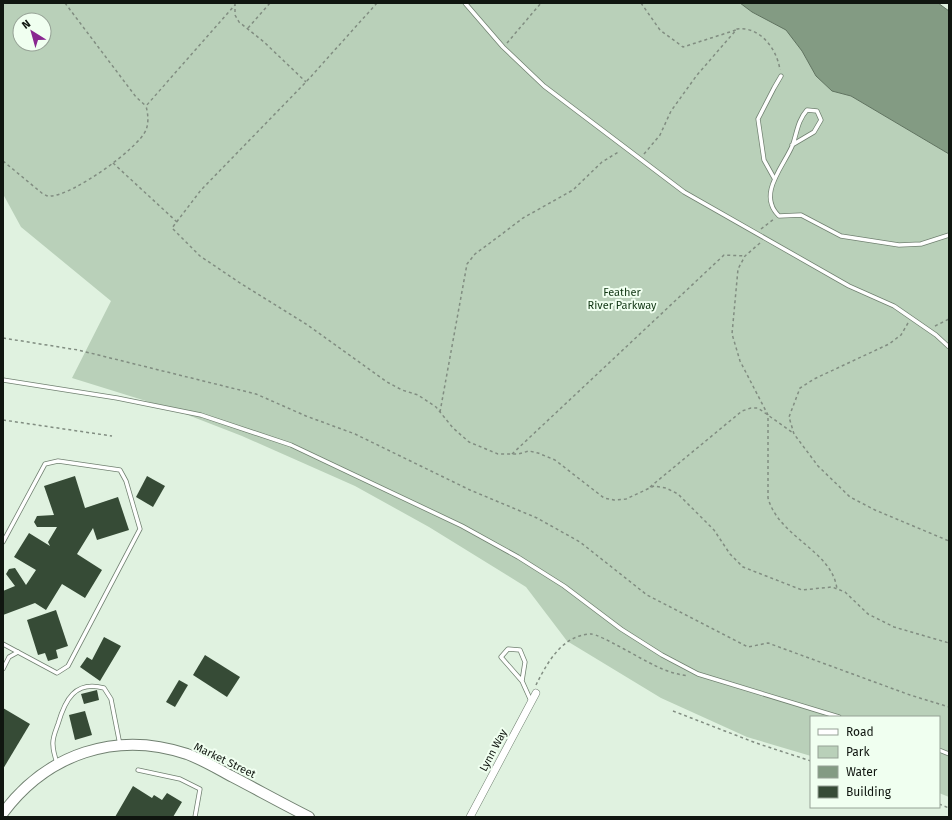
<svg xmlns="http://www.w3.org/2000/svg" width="952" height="820" viewBox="0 0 952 820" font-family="'Fira Sans',sans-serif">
<rect width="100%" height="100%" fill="#e0f2e0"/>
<path fill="#b9d0b9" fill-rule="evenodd" d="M3,3h737l12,9 34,17 16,22 14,25 15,14 20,6 98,58v643l-10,-4v-76h-128v39l-64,-19 -86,-39 -94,-57 -41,-54 -97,-60 -74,-41 -113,-50 -67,-26 -103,-32 39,-77 -90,-74 -18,-33zM20,20h24v24h-24z"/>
<path fill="#839b83" stroke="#607360" d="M740,3h198l11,8v143l-98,-58 -19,-5 -16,-15 -14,-25 -16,-21 -34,-18z"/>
<g fill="#364b36">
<path d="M75,476l10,32 33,-11 11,33 -32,10 -4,-12 -16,26 25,16 -17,28 -23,-14 -16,26 -11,-7 -32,12v-24l12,-5 -9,-12 3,-5 6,-1 11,17 10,-15 -22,-13 15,-24 21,13 -2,-4 9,-15h-20l-3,-5 3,-6 17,-1 -10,-29z"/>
<path d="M147,476l18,10 -12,21 -17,-10z"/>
<path d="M56,610l12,36 -12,4 2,8 -10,3 -3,-8 -7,2 -11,-35z"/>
<path d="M104,637l17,9 -21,35 -20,-14 7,-10 5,3z"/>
<path d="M205,655l35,22 -13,20 -34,-22z"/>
<path d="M179,680l9,5 -13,22 -9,-5z"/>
<path d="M97,690l2,10 -15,4 -3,-10z"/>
<path d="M3,708l27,16 -27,45z"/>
<path d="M85,711l7,24 -17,5 -6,-25z"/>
<path d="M133,786l19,12 2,-3 8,5 5,-7 15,9 -9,15h-58z"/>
</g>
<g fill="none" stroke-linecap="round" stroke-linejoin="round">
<defs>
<g id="lane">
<path d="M465,3l38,44 41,39 140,106 165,94 45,20 42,29 13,12"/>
<path d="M792,145l22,-13 7,-12 -4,-9 -10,-1c-9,10 -10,22 -14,34 -8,21 -37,50 -14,72l22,-1 40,21 58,9 22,-1 28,-9"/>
<path d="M774,178l-10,-18 -6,-41 16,-31 7,-12"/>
<path d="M3,380l114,18 84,17 90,30 171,81 56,31 46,29 57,43 41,26 36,19 141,43"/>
<path d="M3,542l42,-78 13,-3 62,9 6,11 14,48 -72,137 -11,7 -54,-29"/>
<path d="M3,669l6,-12 9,-5"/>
<path d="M522,681l3,-19 -5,-12 -12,-1 -7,8 21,24 9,20"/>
<path d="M939,750l10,4"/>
<path d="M57,763c-2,-6 -4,-13 -4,-18 -1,-7 3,-15 5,-21 7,-24 17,-44 46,-36l7,11 9,46"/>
<path d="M138,770l42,9 20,10 -5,28"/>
</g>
<path id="street" d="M470,817l66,-124"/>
<path id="secondary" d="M3,813c44,-59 113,-83 184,-59 16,6 31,15 46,23 25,13 50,27 76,40"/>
</defs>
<use href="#lane" stroke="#718171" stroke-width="5"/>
<use href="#street" stroke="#718171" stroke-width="8"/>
<use href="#secondary" stroke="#718171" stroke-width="12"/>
<g stroke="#818d81" stroke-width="1.5" stroke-dasharray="3 3" stroke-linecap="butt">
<path d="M65,3l71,94 10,9"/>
<path d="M235,3v12l4,7 25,20 42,40"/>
<path d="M377,3l-71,79 -105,108 -29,38 28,28 40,27 66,41 81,58 15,8 16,5 18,12 17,21 16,14 29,12h20l11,-3 9,2 17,7 49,38 10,2 12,-1 28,-13 12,2 12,6 36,36 16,24 13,13 59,23 30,-3 13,5 23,22 26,13 55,16"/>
<path d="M641,3l19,27 23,17 53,-17"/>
<path d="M248,28l22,-25"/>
<path d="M507,43l34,-40"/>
<path d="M644,154l16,-19 11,-24 26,-36 40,-46c23,-3 40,20 43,41"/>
<path d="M3,161l40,33c3,1 5,3 8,2 22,-1 87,-47 95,-66 3,-8 2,-16 0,-24l89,-101"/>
<path d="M113,163l64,59"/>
<path d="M761,229l13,-10"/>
<path d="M760,243l-15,13 -7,13 -6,65 8,27 28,54v83c11,40 64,52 69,91"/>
<path d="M908,323l-7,12 -12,9 -75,35 -14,9 -11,29 5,17 24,32 32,31 25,13 74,31"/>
<path d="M935,326l14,-7"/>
<path d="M3,338l75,12 178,44 50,22 49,18 115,56 67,28 43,24 67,53 101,52 20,-4 142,52 39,12"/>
<path d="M440,412l27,-148 8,-10 23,-17 25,-19 50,-28 29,-28 18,-11"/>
<path d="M3,420l109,16"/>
<path d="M512,454l212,-199 21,1"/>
<path d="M650,487l92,-76 9,-3h7l35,25"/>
<path d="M536,685c11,-22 26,-50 55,-51 9,0 51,26 63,31 11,6 22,9 34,11"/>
<path d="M673,711l83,32 55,18"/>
<path d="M939,804l10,4"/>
</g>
<use href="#lane" stroke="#fff" stroke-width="3.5"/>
<use href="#street" stroke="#fff" stroke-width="7"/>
<use href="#secondary" stroke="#fff" stroke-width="10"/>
</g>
<g text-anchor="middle" stroke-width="4" stroke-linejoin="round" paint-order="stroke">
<g font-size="11" fill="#103613" stroke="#f0fff0">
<text x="622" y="296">Feather<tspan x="622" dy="13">River Parkway</tspan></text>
</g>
<g font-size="11" fill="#101610" stroke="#f0fff0">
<text transform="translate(493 750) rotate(-62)" y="4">Lynn Way</text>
<text transform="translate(225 760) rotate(26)" y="4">Market Street</text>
</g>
</g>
<rect width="952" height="820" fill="none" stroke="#101610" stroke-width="8"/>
<rect x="810" y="716" width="130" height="92" fill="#f0fff0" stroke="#96a296"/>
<rect x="818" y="729" width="20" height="6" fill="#ffffff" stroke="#96a296"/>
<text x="846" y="736" font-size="12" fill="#101610">Road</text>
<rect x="818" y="746" width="20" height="12" fill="#b9d0b9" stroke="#96a296"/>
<text x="846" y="756" font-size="12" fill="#101610">Park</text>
<rect x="818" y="766" width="20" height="12" fill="#839b83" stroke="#96a296"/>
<text x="846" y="776" font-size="12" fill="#101610">Water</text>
<rect x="818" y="786" width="20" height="12" fill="#364b36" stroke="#96a296"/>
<text x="846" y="796" font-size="12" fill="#101610">Building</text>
<g transform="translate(32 32) rotate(323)"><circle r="19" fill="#f0fff0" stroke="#96a296"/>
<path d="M0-3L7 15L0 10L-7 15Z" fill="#892790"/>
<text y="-6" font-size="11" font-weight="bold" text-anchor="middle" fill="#101610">N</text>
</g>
</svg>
